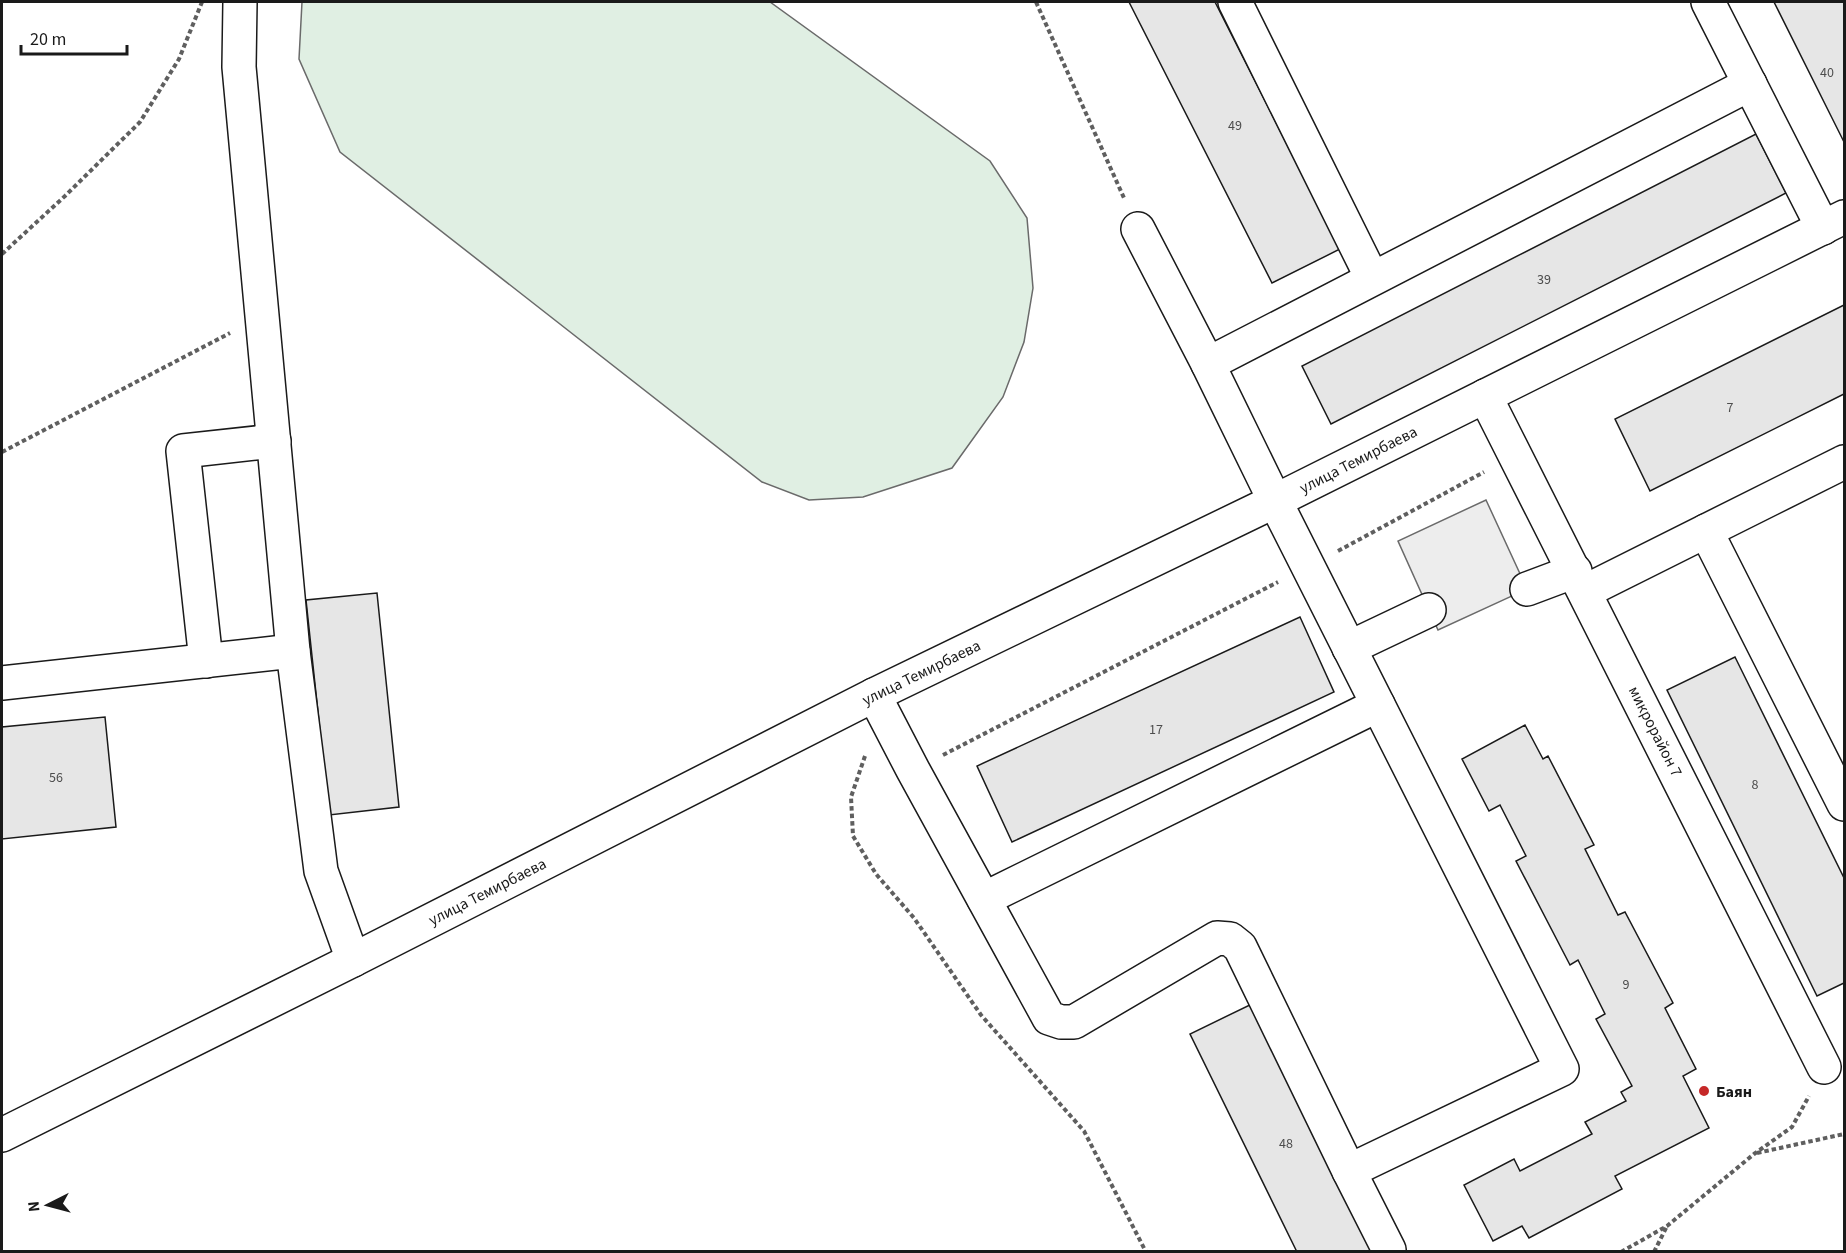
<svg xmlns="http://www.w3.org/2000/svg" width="1846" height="1253" viewBox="0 0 1846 1253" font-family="'Source Sans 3',sans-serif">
<rect width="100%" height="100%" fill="#fff"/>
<path fill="#e0efe3" stroke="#6a6a6a" stroke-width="1.5" d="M302,2h468l220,159 37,57 6,70 -9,54 -21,55 -51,71 -89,29 -54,3 -47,-18 -422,-330 -41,-93z"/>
<path fill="#ededed" stroke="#6a6a6a" stroke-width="1.5" d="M1486,500l41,89 -89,41 -40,-89z"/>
<g fill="#e6e6e6" stroke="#1a1a1a" stroke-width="1.5">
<path d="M1129,2h86l125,247 -68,34z"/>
<path d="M1774,2h70v140z"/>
<path d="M1756,134l30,59 -455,231 -29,-58z"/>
<path d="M1844,305v89l-194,97 -35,-72z"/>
<path d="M377,593l22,214 -70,8 -23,-215z"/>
<path d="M1300,617l34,75 -322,150 -35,-76z"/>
<path d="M1735,657l109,221v105l-27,13 -150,-306z"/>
<path d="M105,717l11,110 -114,12v-112z"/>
<path d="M1525,725l18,34 5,-3 46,89 -9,4 33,66 7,-3 48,91 -8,5 31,61 -13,7 26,52 -94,48 7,13 -93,49 -7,-12 -29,15 -29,-56 50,-26 6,12 72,-37 -7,-12 41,-21 -5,-9 11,-6 -36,-67 9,-5 -27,-54 -8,5 -54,-104 10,-5 -26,-51 -11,6 -27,-52z"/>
<path d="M1258,1001l124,251h-85l-107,-218z"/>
</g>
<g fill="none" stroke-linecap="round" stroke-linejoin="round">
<defs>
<g id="minor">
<path d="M240,2l-1,65 54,584 28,220 32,89"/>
<path d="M1235,2l137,276"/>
<path d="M1708,2l115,226"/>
<path d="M1138,229l70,135"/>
<path d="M1485,396l339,671"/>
<path d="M1706,531l138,273"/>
<path d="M1527,589l48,-18"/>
<path d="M1586,591l258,-129"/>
<path d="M1349,648l80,-38"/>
<path d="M206,661l-23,-210 91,-10"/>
<path d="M2,683l291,-32"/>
<path d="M874,695l39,75 136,248 12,4h13l143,-84 13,1 10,8 109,224 40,79"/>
<path d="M984,899l394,-194"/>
<path d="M2,1135l351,-175 521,-265 401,-194 569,-284"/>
<path d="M1349,1171l213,-102 -287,-568 -67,-137 542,-280"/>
</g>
</defs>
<use href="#minor" stroke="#1a1a1a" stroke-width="36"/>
<g stroke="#5f5f5f" stroke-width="4" stroke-dasharray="4.5 3" stroke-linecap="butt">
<path d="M1036,2l88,196"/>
<path d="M2,254l63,-58 75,-74 39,-63 23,-57"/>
<path d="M2,452l228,-119"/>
<path d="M1338,551l146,-79"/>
<path d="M943,755l335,-173"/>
<path d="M865,756l-14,41 2,39 23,38 38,44 67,97 103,116 62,121"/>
<path d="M1757,1153l87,-19"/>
<path d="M1621,1252l46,-26 87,-72 38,-27 17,-31"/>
<path d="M1654,1252l13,-26"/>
</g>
<use href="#minor" stroke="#fff" stroke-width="33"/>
</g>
<circle fill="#c62828" stroke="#fff" stroke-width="2" cx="1704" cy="1091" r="6"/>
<g text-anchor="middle" stroke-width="4.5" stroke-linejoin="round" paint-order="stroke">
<g font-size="14" fill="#4d4d4d">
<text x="1827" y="77">40</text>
<text x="1235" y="130">49</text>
<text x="1544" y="284">39</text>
<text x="1730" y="412">7</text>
<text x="1156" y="734">17</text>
<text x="56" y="782">56</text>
<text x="1755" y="789">8</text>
<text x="1626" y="989">9</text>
<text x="1286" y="1148">48</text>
</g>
<g font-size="16" fill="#1a1a1a" stroke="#fff">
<text transform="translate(1358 459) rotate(-27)" y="6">улица Темирбаева</text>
<text transform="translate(921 672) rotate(-26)" y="6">улица Темирбаева</text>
<text transform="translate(1656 731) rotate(63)" y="6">микрорайон 7</text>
<text transform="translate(487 891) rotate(-27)" y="6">улица Темирбаева</text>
</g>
<g font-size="16" font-weight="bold" fill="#1a1a1a" stroke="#fff" text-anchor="start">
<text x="1716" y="1097">Баян</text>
</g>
</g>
<rect width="1846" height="1253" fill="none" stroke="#1a1a1a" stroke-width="6"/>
<g transform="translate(48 1205) rotate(264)" stroke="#ffffff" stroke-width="4.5" paint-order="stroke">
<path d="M0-4.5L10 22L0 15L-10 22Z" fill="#1a1a1a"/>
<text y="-9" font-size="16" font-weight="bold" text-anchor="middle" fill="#1a1a1a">N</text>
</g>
<path d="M21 45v9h106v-9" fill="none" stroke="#1a1a1a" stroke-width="3"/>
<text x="30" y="45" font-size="18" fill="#1a1a1a" stroke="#ffffff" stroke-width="4.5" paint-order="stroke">20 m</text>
</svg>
